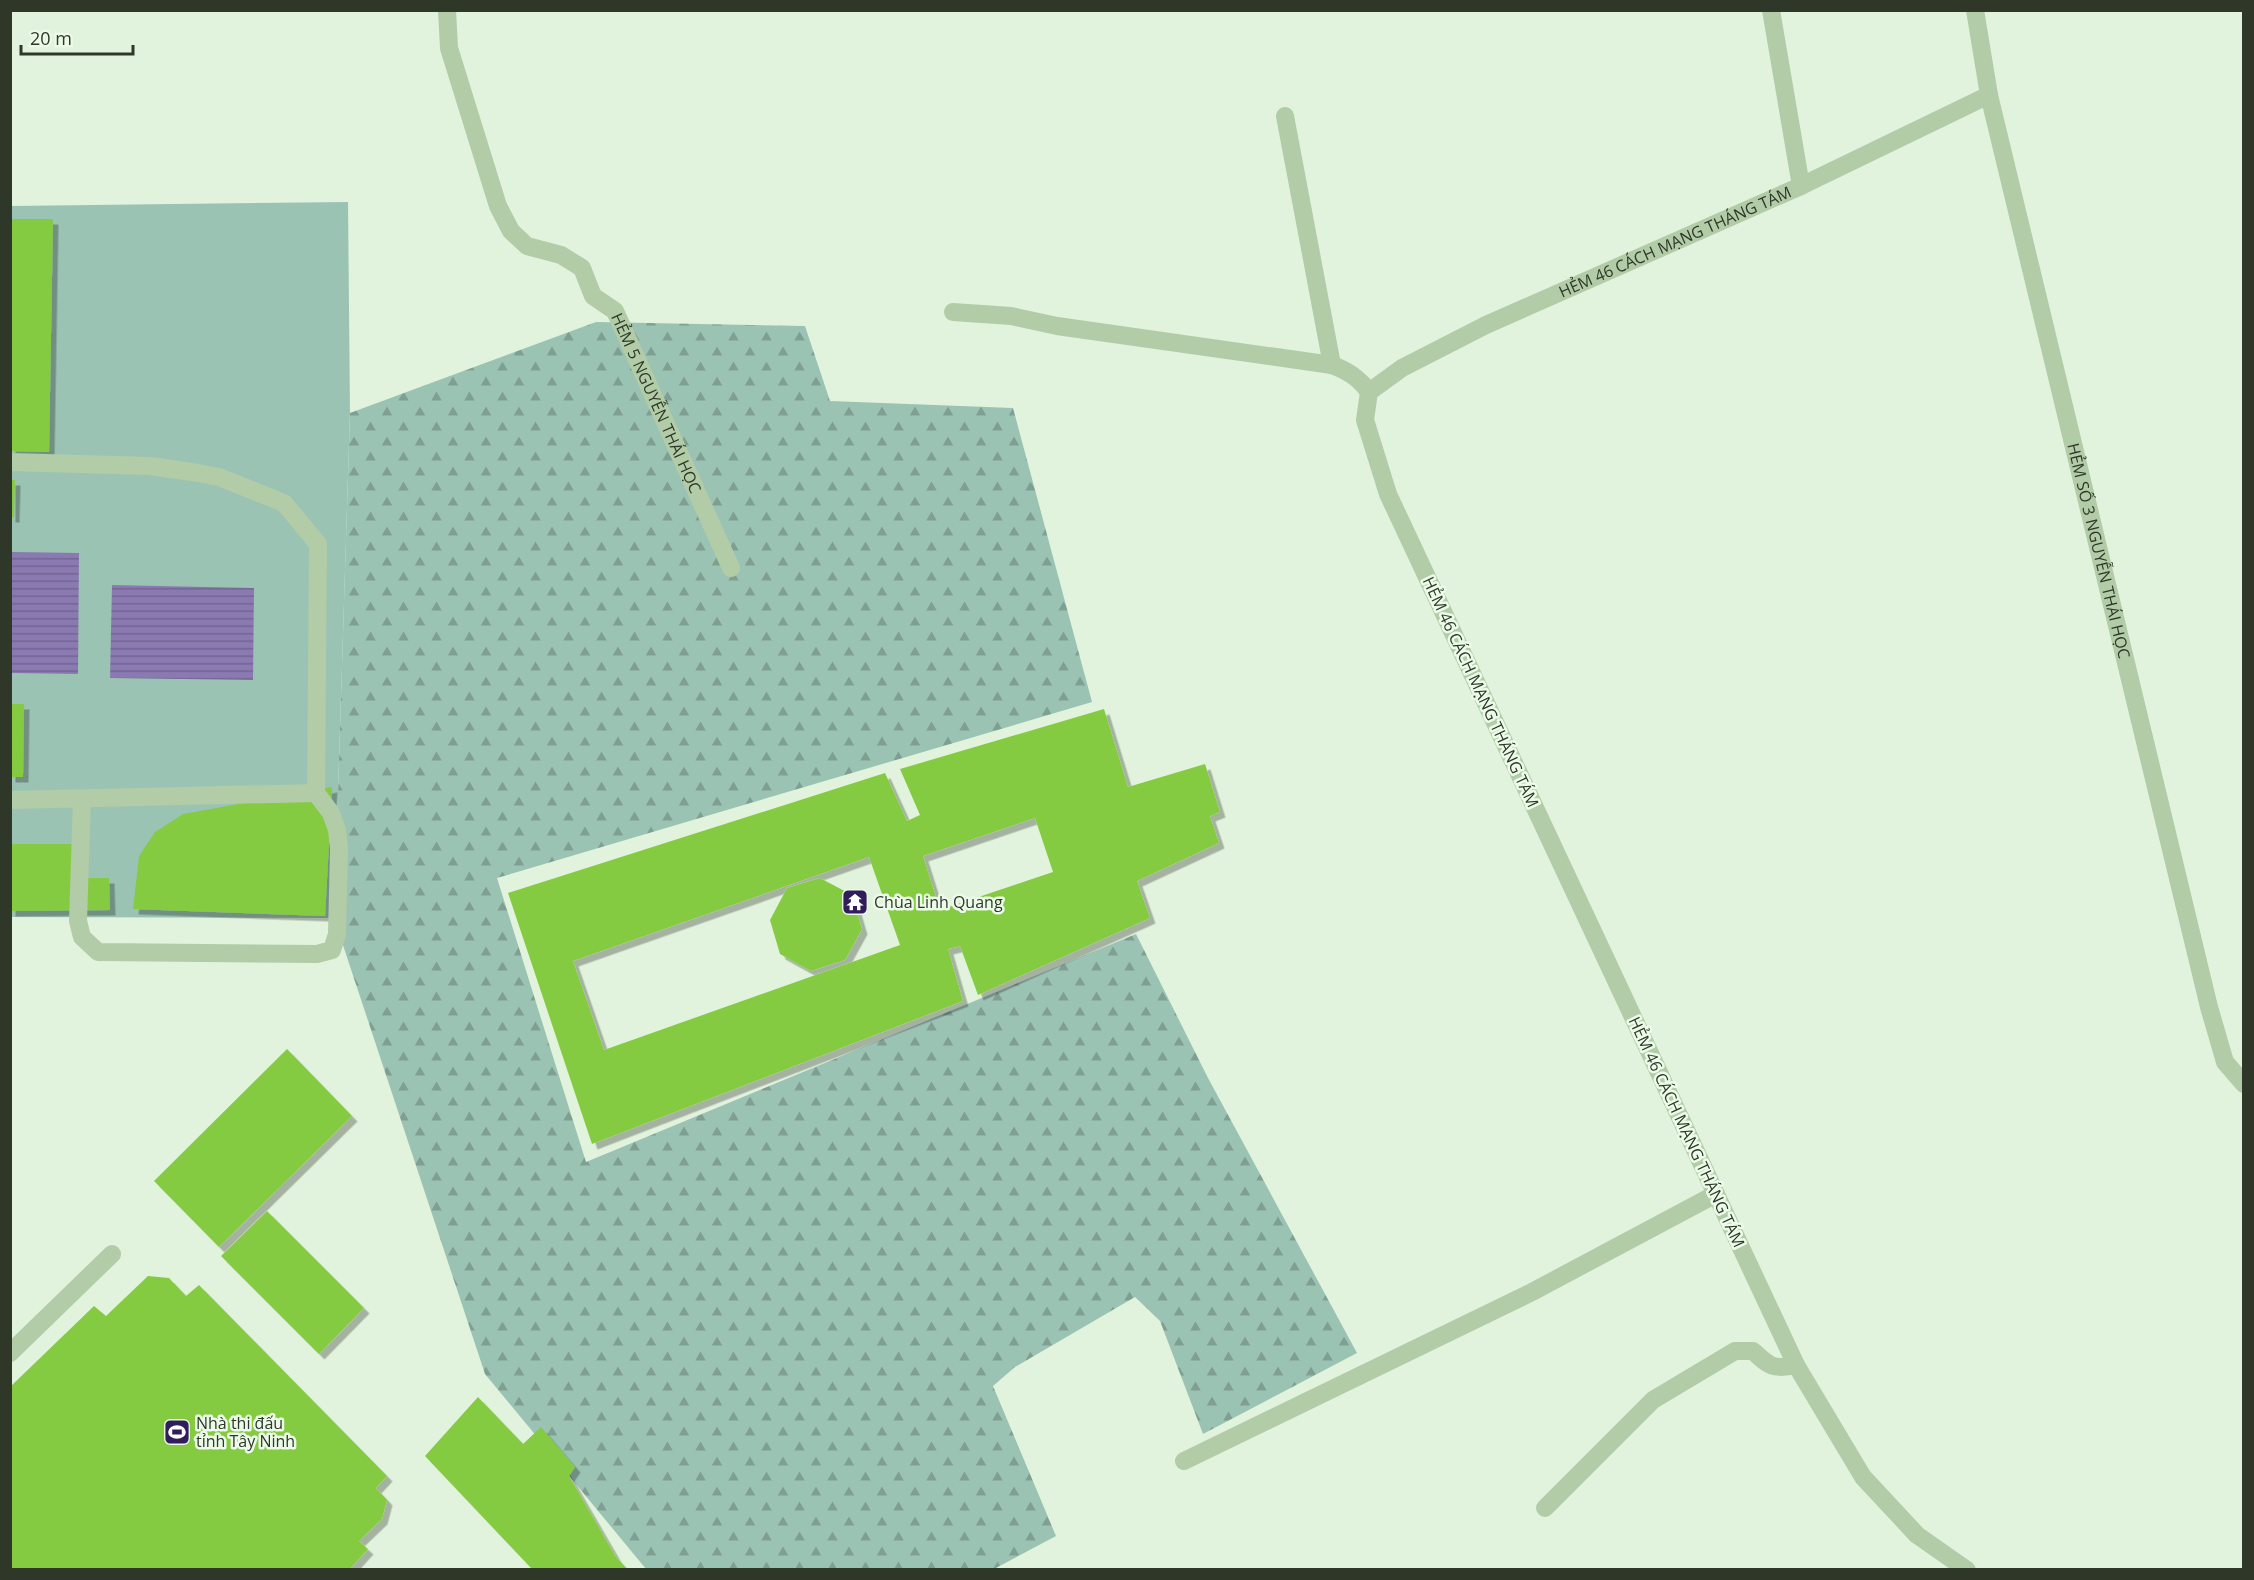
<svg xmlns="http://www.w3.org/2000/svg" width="2254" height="1580" viewBox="0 0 2254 1580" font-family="'Open Sans',sans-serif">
<defs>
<pattern id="forest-firs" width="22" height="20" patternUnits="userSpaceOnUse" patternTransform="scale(1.5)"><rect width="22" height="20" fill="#9bc3b4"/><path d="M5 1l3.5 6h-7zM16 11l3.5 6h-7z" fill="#7f9f92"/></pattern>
<pattern id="water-rules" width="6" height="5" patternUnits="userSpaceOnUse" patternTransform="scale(1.5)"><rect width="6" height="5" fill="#8b7ab2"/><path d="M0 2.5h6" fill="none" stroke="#726591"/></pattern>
<filter id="shadow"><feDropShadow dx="5.5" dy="5.5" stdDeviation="0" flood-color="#0004"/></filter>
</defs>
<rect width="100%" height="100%" fill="#e1f3dc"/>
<path fill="url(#forest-firs)" d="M596,322l209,4 25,75 183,7 79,294 -595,176 89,284 550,-228 72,144 149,275 -154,81 -43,-113 -25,-24 -120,70 -22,19 63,150 -62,33h-348l-161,-195 -151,-456 16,-505z"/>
<path fill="#9bc3b4" d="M348,202l2,211 -16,505 -323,-1 -1,-711z"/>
<g fill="url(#water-rules)">
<path d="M11,552l68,1 -1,121 -67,-1z"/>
<path d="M112,585l142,3 -1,92 -143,-2z"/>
</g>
<g fill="#85cb43" fill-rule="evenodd" filter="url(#shadow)">
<path d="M10,219h43l-4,233 -39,-1z"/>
<path d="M10,480h5l-1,37h-4z"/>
<path d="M10,704h14l-1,73h-13z"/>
<path d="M1104,709l24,78 77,-23 15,48 -10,4 9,27 -82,38 13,37 -172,77 -18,-49 -12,3 15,52 -371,143 -84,-251 377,-120 22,48 13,-6 -20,-46zM1035,818l18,54 -113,38 -17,-54zM869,857l31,88 -296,105 -31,-89z"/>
<path d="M332,787l-7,129 -192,-7 6,-53 16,-24 28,-18z"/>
<path d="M10,844h65l1,34h33l1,32 -100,1z"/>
<path d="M820,878l32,17 10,34 -17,31 -34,11 -31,-17 -10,-34 17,-32z"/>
<path d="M287,1049l65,67 -133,131 -65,-66z"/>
<path d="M267,1211l97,97 -45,46 -98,-98z"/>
<path d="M148,1276l21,2 17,18 13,-11 188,191 -11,12 11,12 -5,19 -23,22 9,8 -19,21 -339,-1v-182l84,-81 12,10z"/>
<path d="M478,1397l45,47 18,-17 34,40 -6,9 47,81 12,13h-95l-108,-114z"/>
</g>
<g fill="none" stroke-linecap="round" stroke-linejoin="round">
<g stroke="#b1cca7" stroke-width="18">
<path id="s1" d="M447,10l2,38 49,158 13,25 16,15 34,9 21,13 11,28 22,15 116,257"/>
<path d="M1285,116l47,249"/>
<path d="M953,312l58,4 46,10 275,39c16,6 27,13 37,27"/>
<path d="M10,462l140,4 42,6 27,5 65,26 34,41 -2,249 -306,7"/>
<path d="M82,799l-4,122 4,16 16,15 219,2 15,-4 5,-16 2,-85 -2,-19 -6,-17 -15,-20"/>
<path d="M10,1353l102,-99"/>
<path d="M1184,1461l348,-169 184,-98"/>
<path id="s2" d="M1967,1570l-50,-35 -54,-58 -67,-112 -408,-871 -23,-74 4,-28 33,-24 84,-43 315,-139 188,-91"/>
</g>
<g stroke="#b1cca7" stroke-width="18">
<path d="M1771,10l30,176"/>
<path id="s3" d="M1975,10l14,85 220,912 16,55 19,22"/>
<path d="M1545,1508l108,-108 82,-49h18c16,15 20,19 43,14"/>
</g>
</g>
<defs>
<symbol id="temple-square" viewBox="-11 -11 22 22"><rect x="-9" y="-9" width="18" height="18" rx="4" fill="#311c5c" stroke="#ecfbe9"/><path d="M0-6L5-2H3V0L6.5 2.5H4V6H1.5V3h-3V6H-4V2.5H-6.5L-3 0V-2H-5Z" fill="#fff"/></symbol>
<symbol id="stadium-square" viewBox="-11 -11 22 22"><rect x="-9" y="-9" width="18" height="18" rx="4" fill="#311c5c" stroke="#ecfbe9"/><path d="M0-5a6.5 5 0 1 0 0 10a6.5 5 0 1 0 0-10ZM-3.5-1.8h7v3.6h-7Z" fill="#fff"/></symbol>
</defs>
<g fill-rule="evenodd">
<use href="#temple-square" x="840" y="887" width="30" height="30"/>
<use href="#stadium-square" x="162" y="1417" width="30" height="30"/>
</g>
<g text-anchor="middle" stroke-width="5" stroke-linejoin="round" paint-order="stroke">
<g font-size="16" fill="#2f3828" stroke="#ecfbe9">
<text dy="6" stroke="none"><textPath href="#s2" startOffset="1680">HẺM 46 CÁCH MẠNG THÁNG TÁM</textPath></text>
<text dy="6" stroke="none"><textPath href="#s1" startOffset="471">HẺM 5 NGUYỄN THÁI HỌC</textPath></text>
<text dy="6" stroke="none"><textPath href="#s3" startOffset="555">HẺM SỐ 3 NGUYỄN THÁI HỌC</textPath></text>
<text transform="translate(1481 692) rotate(65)" y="6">HẺM 46 CÁCH MẠNG THÁNG TÁM</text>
<text transform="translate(1687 1132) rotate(65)" y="6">HẺM 46 CÁCH MẠNG THÁNG TÁM</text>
</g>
<g font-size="16" fill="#2f3828" stroke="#ecfbe9" text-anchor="start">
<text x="874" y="908">Chùa Linh Quang</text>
<text x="196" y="1429">Nhà thi đấu<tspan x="196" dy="18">tỉnh Tây Ninh</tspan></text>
</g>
</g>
<rect width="2254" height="1580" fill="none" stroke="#2f3828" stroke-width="24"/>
<path d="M21 45v9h112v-9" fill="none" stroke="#2f3828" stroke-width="3"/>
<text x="30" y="45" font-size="18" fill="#2f3828" stroke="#ecfbe9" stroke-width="4.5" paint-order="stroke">20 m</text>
</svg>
